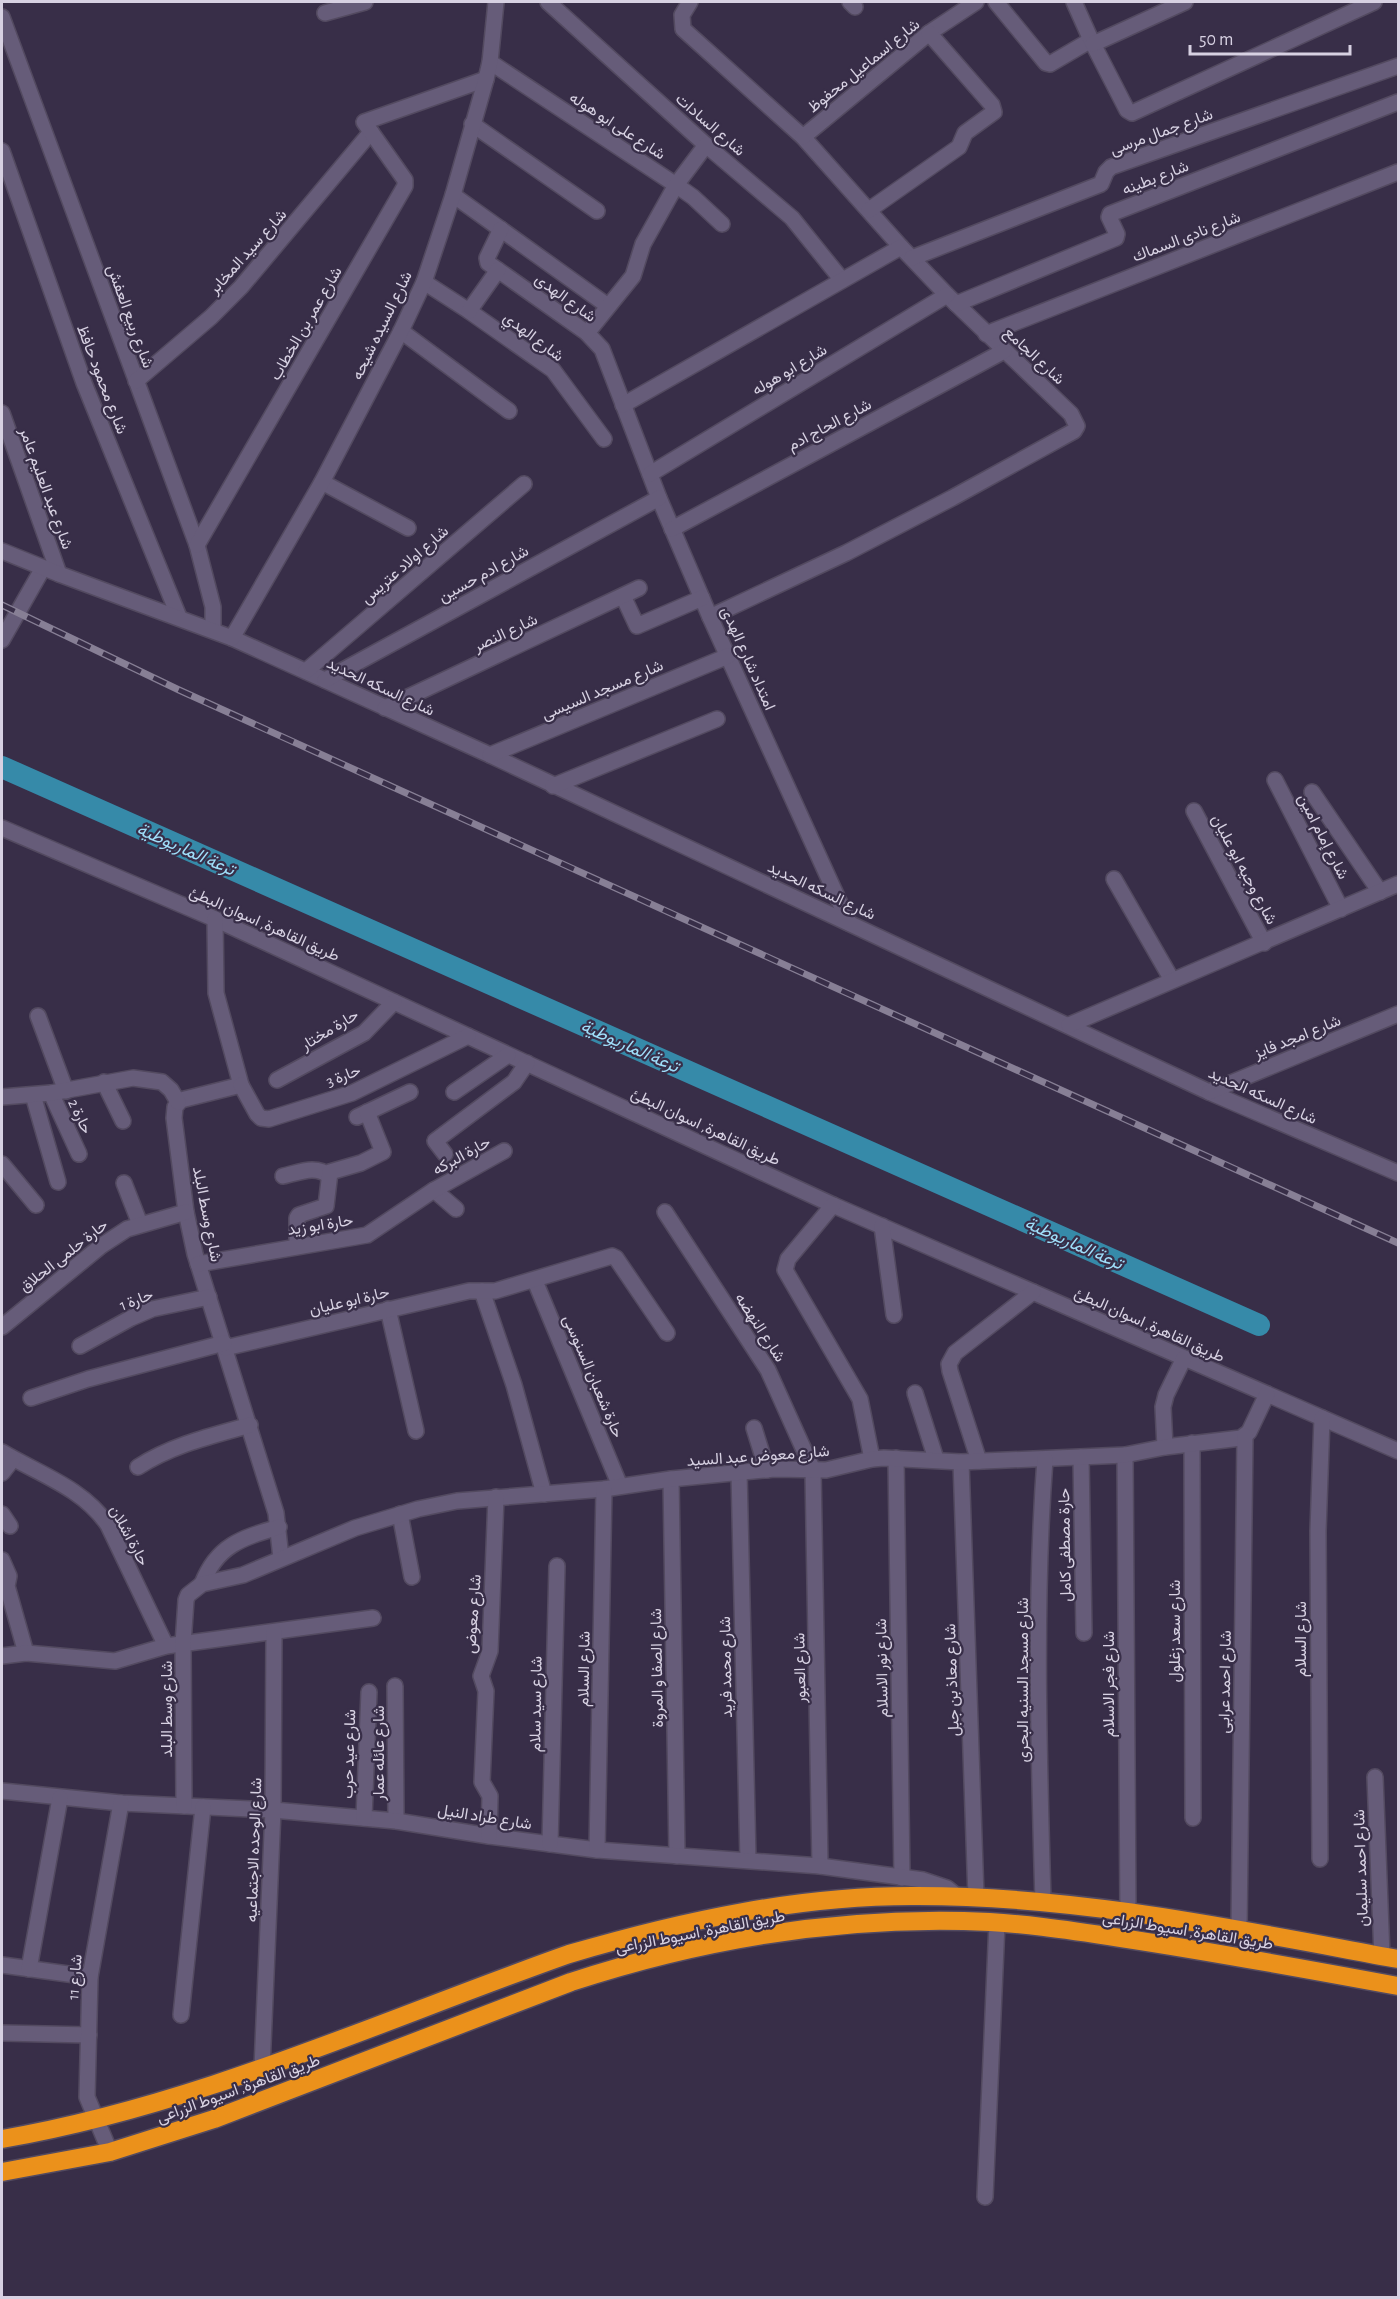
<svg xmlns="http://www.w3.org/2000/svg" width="1400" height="2299" viewBox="0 0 1400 2299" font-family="'Alegreya Sans',Vazirmatn,sans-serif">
<rect width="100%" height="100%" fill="#382e48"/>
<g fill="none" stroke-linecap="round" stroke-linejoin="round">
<path stroke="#368aa9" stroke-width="22" d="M2,767l1257,558"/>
<defs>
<g id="street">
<path d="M548,2l158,143 86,73 50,62"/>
<path d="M690,2l-8,13 1,14 120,108 98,110 46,48 124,119 6,12 -3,5 -122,67 -106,55 -136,64"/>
<path d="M850,2l5,5"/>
<path d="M996,2l50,61 4,1 41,-24"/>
<path d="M1074,2l17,38 36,70 5,3 242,-111"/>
<path d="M325,13l40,-11"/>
<path d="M2,17l195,528 16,62v23"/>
<path d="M1093,44l92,-42"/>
<path d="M490,62l186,123 17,12 29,27"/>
<path d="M472,124l125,87"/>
<path d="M803,137l126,-104 47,-31"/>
<path d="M2,151l82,232 95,234"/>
<path d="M453,195l155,111"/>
<path d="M869,210l90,-63 6,-14 29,-21 -2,-7 -63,-72"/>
<path d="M501,229l-14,29 1,5 99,70 15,16 57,149 51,119 139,306"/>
<path d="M912,258l189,-74 5,-12 5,-5 287,-101"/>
<path d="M424,282l45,29 84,59 51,69"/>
<path d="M956,304l160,-66 1,-4 -8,-17 1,-3 288,-112"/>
<path d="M469,311l29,-41"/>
<path d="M401,331l108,80"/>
<path d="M587,333l46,-57 10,-32 33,-59 30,-40"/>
<path d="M986,334l412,-162"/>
<path d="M136,381l75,-64 30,-30 130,-155"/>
<path d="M623,405l278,-158"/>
<path d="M2,413l57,161"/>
<path d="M650,474l297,-179"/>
<path d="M322,482l86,46"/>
<path d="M672,529l332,-178"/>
<path d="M197,545l208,-359v-6l-41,-58 122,-43"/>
<path d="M623,596l14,30 65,-28"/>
<path d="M232,638l258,117 719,337 189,81"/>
<path d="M2,640l41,-72"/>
<path d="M306,671l218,-187"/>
<path d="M325,680l334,-182"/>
<path d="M385,708l254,-120"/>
<path d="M490,755l238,-99"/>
<path d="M1275,780l66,129"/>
<path d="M553,786l164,-67"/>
<path d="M1312,792l68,100"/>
<path d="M1194,811l70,132"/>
<path d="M2,828l213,91 618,286 565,246"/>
<path d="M1114,879l58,101"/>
<path d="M215,919l1,74 25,92 -60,15 -6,7 -1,11 12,94 9,42 81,259 5,45"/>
<path d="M38,1016l28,75"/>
<path d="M1069,1025l329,-141"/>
<path d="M277,1080l87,-47 30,-31"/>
<path d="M104,1082l19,39"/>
<path d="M241,1085l16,29 4,4 8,1 83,-26 116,-57"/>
<path d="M454,1092l54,-37"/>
<path d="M1209,1092l189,-78"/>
<path d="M51,1093l28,61"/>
<path d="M33,1095l25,87"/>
<path d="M2,1097l49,-4 82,-15 29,4 9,8 7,12"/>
<path d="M357,1117l53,-25"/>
<path d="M445,1154l-10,-13 79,-59 13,-19"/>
<path d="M2,1164l34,41"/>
<path d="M283,1176c15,-3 33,-12 46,0"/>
<path d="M124,1183l16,41"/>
<path d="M434,1190l22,19"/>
<path d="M833,1205l-45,54 -3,11 75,129 12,60"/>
<path d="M665,1212l103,158 45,100 7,396"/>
<path d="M882,1226l12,89"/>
<path d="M297,1245v-27l2,-3 27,-9 4,-34 31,-9 22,-11 -16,-40"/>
<path d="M198,1264l169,-29 67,-45 70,-39"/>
<path d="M535,1281l85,205"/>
<path d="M482,1291l32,94 30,109"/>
<path d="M388,1309l28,122"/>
<path d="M2,1327l99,-81 26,-17 59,-17"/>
<path d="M80,1346l51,-28 21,-9 57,-12"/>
<path d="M225,1348l244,-57h26l117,-35 4,2 51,75"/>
<path d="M915,1393l21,66"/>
<path d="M31,1398l57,-19 136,-36"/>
<path d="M754,1428l13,42"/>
<path d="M1192,1443l1,375"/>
<path d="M1165,1447l-2,-40 3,-12 18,-37"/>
<path d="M2,1452c37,22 81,36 106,73l58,121"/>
<path d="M1125,1455l3,458"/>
<path d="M1081,1457l3,176"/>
<path d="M896,1458l6,420"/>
<path d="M979,1461l-29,-90 -1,-7 6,-11 78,-61"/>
<path d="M961,1462l15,435"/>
<path d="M138,1467c34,-22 73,-31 112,-42"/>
<path d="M739,1472l9,388"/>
<path d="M2,1473l11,-14"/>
<path d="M671,1479l6,377"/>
<path d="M2,1514l8,12"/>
<path d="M400,1514l12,63"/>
<path d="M2,1560l7,16 -2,10 19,67"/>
<path d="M202,1584c15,-39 40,-46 77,-57"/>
<path d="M2,1656l24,-3 89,8 51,-15 207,-28"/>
<path d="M395,1686l1,135"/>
<path d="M1375,1777l7,179"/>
<path d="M2,1791l119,12 152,7 123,11 93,15 108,14 223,16 103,14 24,8 11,9"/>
<path d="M184,1806l-1,-162 3,-44 2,-5 14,-11 41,-9 112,-47 63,-19 39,-8 147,-12 67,-10 104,-10 51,1 46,-11 12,-1 77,4 164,-7 40,-8 76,-9 8,-6 18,-38"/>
<path d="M364,1818l5,-126"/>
<path d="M489,1836l1,-40 -8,-14 4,-91 -5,-15 9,-25 6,-154"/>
<path d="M550,1844l7,-278"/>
<path d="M597,1850l7,-361"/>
<path d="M1320,1859l-2,-328 4,-113"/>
<path d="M1043,1902c-4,-146 -9,-298 2,-443"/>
<path d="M1239,1930l6,-494"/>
<path d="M2,1965l88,12"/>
<path d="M29,1969l31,-171"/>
<path d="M181,2015l22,-208"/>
<path d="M2,2033l87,2"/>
<path d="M262,2068l11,-258 1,-178"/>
<path d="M110,2152l-23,-55 3,-120 31,-174"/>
<path d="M985,2197l12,-274"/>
</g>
<path id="secondary" d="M2,551l57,23 173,64 90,-156 79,-151 23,-49 29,-87 33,-116 4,-17 6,-60"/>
<g id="highway">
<path d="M2,2139c197,-34 380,-119 567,-185 113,-33 231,-59 349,-58 162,0 322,34 480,63"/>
<path d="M2,2172l108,-20 104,-33 357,-137c125,-41 260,-64 393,-61 52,1 105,9 157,17 93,14 185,31 277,48"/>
</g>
</defs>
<use href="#street" stroke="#534a60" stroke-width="18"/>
<use href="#secondary" stroke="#534a60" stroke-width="18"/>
<use href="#highway" stroke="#534a60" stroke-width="21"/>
<use href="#street" stroke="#665c79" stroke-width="15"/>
<use href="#secondary" stroke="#665c79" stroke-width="15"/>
<use href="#highway" stroke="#eb911b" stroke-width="18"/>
<defs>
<path id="rail" d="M2,605l177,85 1219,553"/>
</defs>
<use href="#rail" stroke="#877f95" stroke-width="7"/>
<use href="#rail" stroke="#382e48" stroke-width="4.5" stroke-dasharray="14" stroke-linecap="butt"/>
</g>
<g text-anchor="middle" stroke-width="4.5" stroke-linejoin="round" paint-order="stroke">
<g font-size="16" fill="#d7d1e2" stroke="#382e48">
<text transform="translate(863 65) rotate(-39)" y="6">شارع اسماعيل محفوظ</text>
<text transform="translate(711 124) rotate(41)" y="6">شارع السادات</text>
<text transform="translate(618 125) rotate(33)" y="6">شارع على ابو هوله</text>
<text transform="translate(1161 131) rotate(-20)" y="6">شارع جمال مرسى</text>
<text transform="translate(1155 177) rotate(-21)" y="6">شارع بطينه</text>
<text transform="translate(1186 236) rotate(-21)" y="6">شارع نادى السماك</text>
<text transform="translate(247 251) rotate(-48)" y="6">شارع سيد المخابر</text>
<text transform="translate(566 297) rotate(36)" y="6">شارع الهدى</text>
<text transform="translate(131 316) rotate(70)" y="6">شارع ربيع العفش</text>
<text transform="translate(305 323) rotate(-60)" y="6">شارع عمر بن الخطاب</text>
<text transform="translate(381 325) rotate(-64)" y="6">شارع السيده شيحه</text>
<text transform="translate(534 336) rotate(37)" y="6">شارع الهدي</text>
<text transform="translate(1035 355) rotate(43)" y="6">شارع الجامع</text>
<text transform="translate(789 369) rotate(-31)" y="6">شارع ابو هوله</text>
<text transform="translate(103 379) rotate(69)" y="6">شارع محمود حافظ</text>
<text transform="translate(829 424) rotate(-28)" y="6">شارع الحاج ادم</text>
<text transform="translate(47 488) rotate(70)" y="6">شارع عبد العليم عامر</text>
<text transform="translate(404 564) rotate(-41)" y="6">شارع اولاد عتريس</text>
<text transform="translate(483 573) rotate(-29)" y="6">شارع ادم حسين</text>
<text transform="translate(505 632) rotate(-25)" y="6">شارع النصر</text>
<text transform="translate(749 658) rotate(66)" y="6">امتداد شارع الهدى</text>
<text transform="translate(381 686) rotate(25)" y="6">شارع السكه الحديد</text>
<text transform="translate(602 689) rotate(-23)" y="6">شارع مسجد السيسى</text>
<text transform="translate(1324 836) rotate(63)" y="6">شارع إمام امين</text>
<text transform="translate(1245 869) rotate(62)" y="6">شارع وجيه ابو عليان</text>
<text transform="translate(822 890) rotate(25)" y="6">شارع السكه الحديد</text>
<text transform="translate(265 923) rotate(24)" y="6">طريق القاهرة, اسوان البطئ</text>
<text transform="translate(329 1029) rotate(-31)" y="6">حارة مختار</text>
<text transform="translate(1297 1036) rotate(-22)" y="6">شارع امجد فايز</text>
<text transform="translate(343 1075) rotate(-21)" y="6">حارة 3</text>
<text transform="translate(1263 1095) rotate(24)" y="6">شارع السكه الحديد</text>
<text transform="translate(81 1116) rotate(65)" y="6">حارة 2</text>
<text transform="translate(706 1126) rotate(25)" y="6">طريق القاهرة, اسوان البطئ</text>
<text transform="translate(461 1155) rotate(-29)" y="6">حارة البركه</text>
<text transform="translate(208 1214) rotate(79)" y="6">شارع وسط البلد</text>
<text transform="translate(320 1224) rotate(-9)" y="6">حارة ابو زيد</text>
<text transform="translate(63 1255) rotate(-38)" y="6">حارة حلمى الحلاق</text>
<text transform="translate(136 1299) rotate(-21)" y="6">حارة 1</text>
<text transform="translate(349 1300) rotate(-13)" y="6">حارة ابو عليان</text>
<text transform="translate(1150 1324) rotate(24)" y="6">طريق القاهرة, اسوان البطئ</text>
<text transform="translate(761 1327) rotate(57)" y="6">شارع النهضه</text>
<text transform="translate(594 1376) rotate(67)" y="6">حارة شعبان السنوسى</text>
<text transform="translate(758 1455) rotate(-4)" y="6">شارع معوض عبد السيد</text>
<text transform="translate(130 1535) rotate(62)" y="6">حارة اشلان</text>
<text transform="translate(1064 1545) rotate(-91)" y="6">حارة مصطفى كامل</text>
<text transform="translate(472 1614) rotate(-86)" y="6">شارع معوض</text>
<text transform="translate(1174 1631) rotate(-90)" y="6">شارع سعد زغلول</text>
<text transform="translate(1300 1639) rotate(-90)" y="6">شارع السلام</text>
<text transform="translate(725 1667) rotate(-91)" y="6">شارع محمد فريد</text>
<text transform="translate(656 1668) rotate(-91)" y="6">شارع الصفا و المروة</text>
<text transform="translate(799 1668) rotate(-91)" y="6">شارع العبور</text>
<text transform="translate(881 1668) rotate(-91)" y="6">شارع نور الاسلام</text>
<text transform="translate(583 1669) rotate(-89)" y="6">شارع السلام</text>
<text transform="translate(951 1680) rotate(-92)" y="6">شارع معاذ بن جبل</text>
<text transform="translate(1022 1680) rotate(-90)" y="6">شارع مسجد السنيه البحرى</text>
<text transform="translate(1224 1682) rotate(-89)" y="6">شارع احمد عرابى</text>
<text transform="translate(1108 1684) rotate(-90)" y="6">شارع فجر الاسلام</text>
<text transform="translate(535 1704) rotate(-89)" y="6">شارع سيد سلام</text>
<text transform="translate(166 1709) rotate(-90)" y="6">شارع وسط البلد</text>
<text transform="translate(378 1753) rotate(-90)" y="6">شارع عائله عمار</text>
<text transform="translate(348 1754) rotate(-88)" y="6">شارع عيد حرب</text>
<text transform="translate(485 1816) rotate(9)" y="6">شارع طراد النيل</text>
<text transform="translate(253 1850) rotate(-88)" y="6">شارع الوحده الاجتماعيه</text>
<text transform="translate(1360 1868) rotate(-92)" y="6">شارع احمد سليمان</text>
<text transform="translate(1188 1930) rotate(9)" y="6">طريق القاهرة, اسيوط الزراعى</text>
<text transform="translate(700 1931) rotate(-11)" y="6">طريق القاهرة, اسيوط الزراعى</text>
<text transform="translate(74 1977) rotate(-85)" y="6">شارع 11</text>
<text transform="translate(238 2088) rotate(-20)" y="6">طريق القاهرة, اسيوط الزراعى</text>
</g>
<g font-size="18" font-style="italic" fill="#9fdef9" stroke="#382e48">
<text transform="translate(186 849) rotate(24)" y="6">ترعة الماريوطية</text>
<text transform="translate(630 1046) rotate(24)" y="6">ترعة الماريوطية</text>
<text transform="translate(1074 1243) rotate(24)" y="6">ترعة الماريوطية</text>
</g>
</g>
<rect width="1400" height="2299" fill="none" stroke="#d7d1e2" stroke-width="6"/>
<path d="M1190 45v9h160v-9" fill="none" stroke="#d7d1e2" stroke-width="3"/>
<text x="1199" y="45" font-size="18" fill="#d7d1e2" stroke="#382e48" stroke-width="4.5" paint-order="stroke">50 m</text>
</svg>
